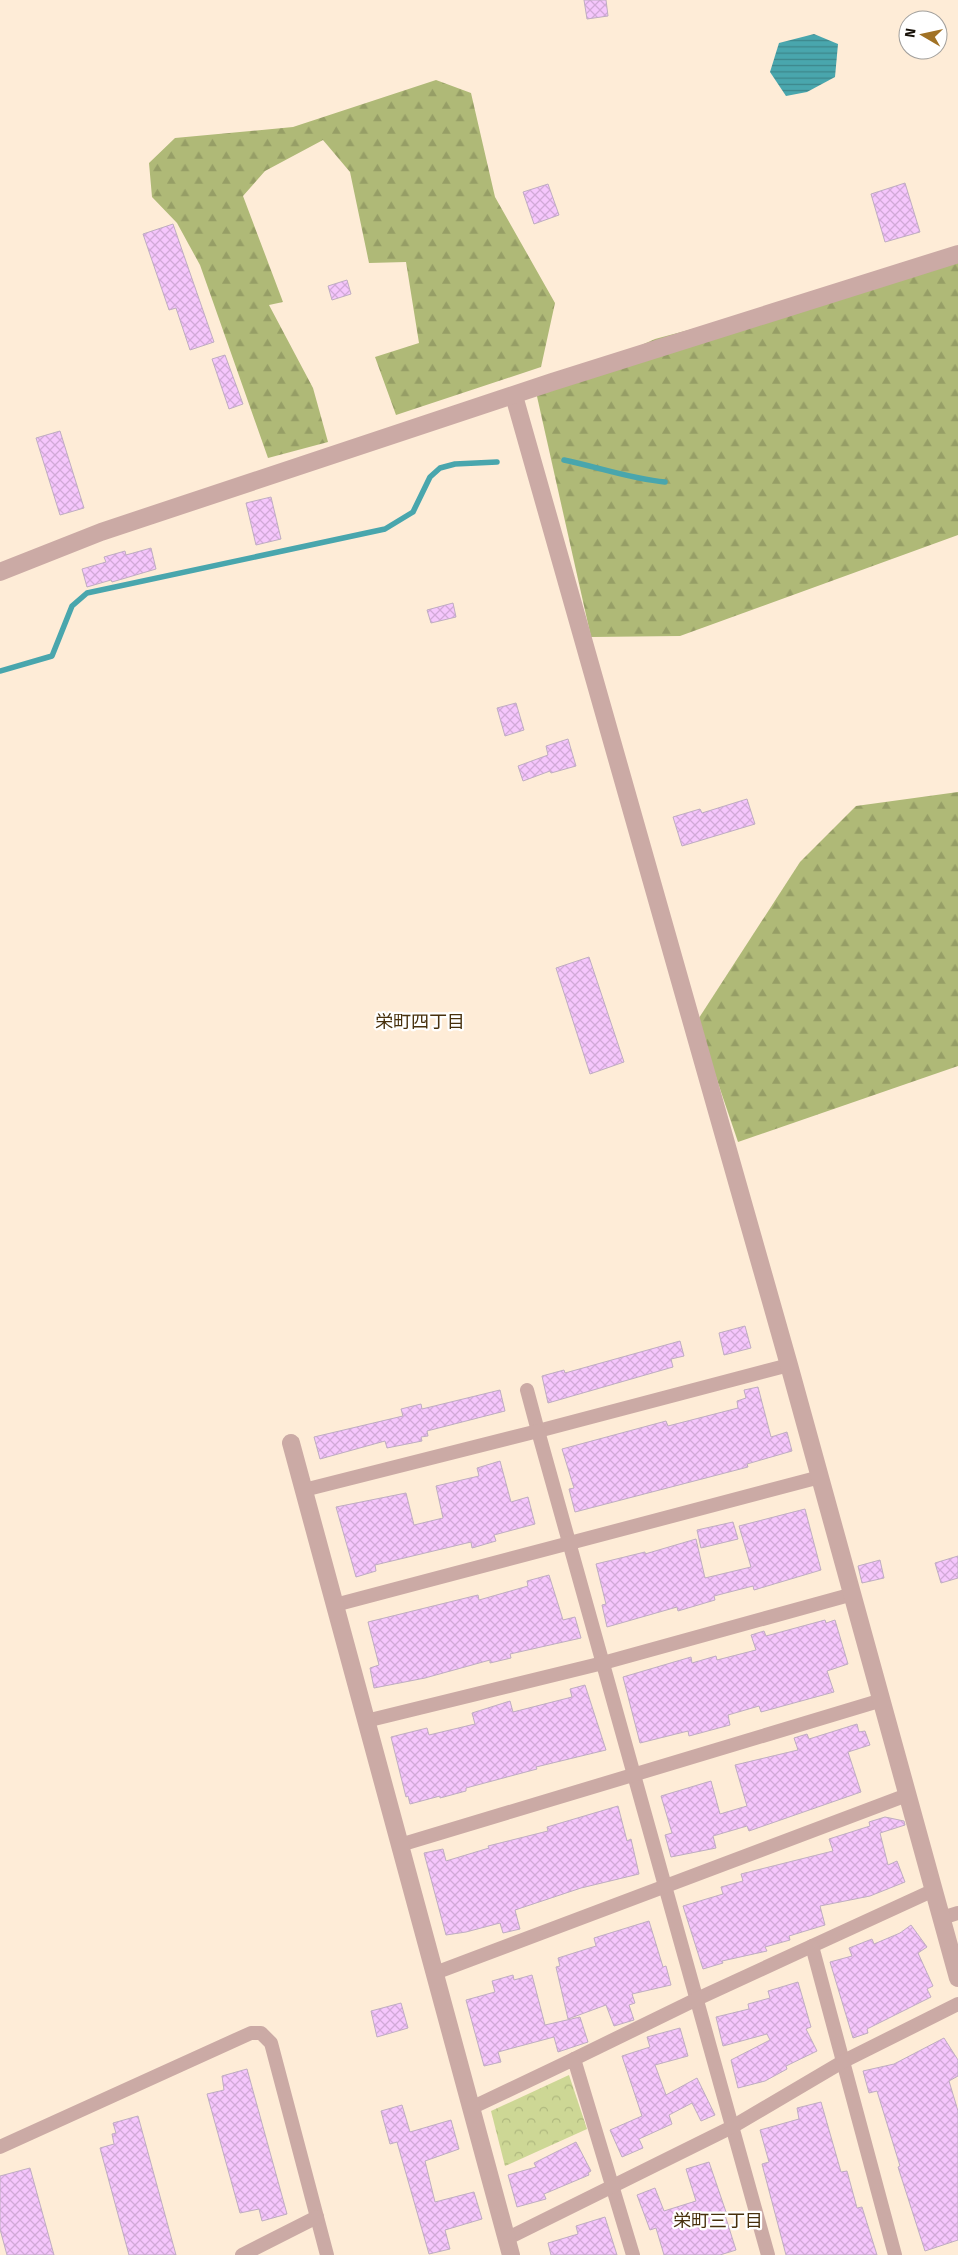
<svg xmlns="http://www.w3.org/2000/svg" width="958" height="2255" viewBox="0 0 958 2255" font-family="'Fira Sans','Noto Sans JP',sans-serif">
<defs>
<pattern id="forest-firs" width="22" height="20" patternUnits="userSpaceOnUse" patternTransform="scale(1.25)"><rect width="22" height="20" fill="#afb977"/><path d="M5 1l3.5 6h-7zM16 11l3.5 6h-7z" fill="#969e66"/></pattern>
<pattern id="park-crowns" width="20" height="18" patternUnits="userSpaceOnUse" patternTransform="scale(1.25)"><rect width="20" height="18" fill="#cdd795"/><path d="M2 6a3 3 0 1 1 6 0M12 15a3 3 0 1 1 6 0" fill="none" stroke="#afb87f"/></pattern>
<pattern id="water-rules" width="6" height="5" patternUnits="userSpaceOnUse" patternTransform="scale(1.25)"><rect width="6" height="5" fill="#49a6ad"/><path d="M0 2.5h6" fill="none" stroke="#3c868b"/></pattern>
<pattern id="building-cross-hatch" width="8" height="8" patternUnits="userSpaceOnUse" patternTransform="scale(1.25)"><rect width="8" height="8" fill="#f5c6fc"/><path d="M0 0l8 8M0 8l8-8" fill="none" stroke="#d1a9d7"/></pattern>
</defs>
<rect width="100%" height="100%" fill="#feecd7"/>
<g fill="url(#forest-firs)">
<path d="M436,80l35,13 24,104 60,106 -14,64 -145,48 -21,-58 44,-14 -13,-81 -37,1 -19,-91 -27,-32 -58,31 -22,25 40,106 -14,3 44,83 15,54 -60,16 -68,-193 -23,-42 -25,-26 -3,-34 26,-25 118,-11z"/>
<path d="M958,258v277l-278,101 -89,1 -55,-245 119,-53z"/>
<path d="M958,792v274l-220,76 -41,-121 103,-159 56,-56z"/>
</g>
<path fill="url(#park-crowns)" d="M569,2075l18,54 -82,37 -14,-55z"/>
<path fill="url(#water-rules)" d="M814,34l24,10 -3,33 -28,15 -21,4 -16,-24 9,-29z"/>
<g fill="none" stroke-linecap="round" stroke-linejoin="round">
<g stroke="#49a6ad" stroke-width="5.5">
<path d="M564,460c34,7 67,19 101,22"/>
<path d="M0,671l52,-15 20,-50 15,-13 298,-64 28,-17 17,-35 10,-9 15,-4 42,-2"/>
</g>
</g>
<g fill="url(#building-cross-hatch)" stroke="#bfadc1">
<path d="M584,0h22l2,16 -21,3z"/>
<path d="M905,183l15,49 -35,10 -14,-48z"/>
<path d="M548,184l11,31 -25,9 -11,-32z"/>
<path d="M173,224l41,118 -24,8 -14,-42 -7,2 -26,-76z"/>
<path d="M347,280l4,14 -19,6 -4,-14z"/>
<path d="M225,355l18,49 -14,5 -17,-50z"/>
<path d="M60,431l24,77 -24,7 -24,-77z"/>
<path d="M271,497l10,42 -25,6 -10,-42z"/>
<path d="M151,548l5,21 -44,13 -1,-2 -24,7 -5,-18 24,-7 -2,-5 21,-6 1,4z"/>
<path d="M453,603l3,14 -25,6 -4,-13z"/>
<path d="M516,703l8,27 -19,6 -8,-28z"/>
<path d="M568,739l8,27 -25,7 -1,-2 -27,10 -5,-15 30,-11 -2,-9z"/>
<path d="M747,799l8,25 -73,22 -9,-29 27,-8 2,4z"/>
<path d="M589,957l35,105 -34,12 -34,-106z"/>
<path d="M745,1326l6,22 -27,7 -5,-22z"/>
<path d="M680,1341l4,15 -13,3 2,8 -125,36 -6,-27 22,-6 1,3z"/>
<path d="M758,1387l13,50 16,-5 5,19 -45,13 1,3 -173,45 -6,-23 5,-1 -12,-39 104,-28 2,5 70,-18 -1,-7 9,-3 -2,-8z"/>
<path d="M500,1390l5,21 -78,20 1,5 -7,1 1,4 -35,7 -2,-7 -65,18 -6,-22 89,-21 -2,-7 20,-5 1,5z"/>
<path d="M500,1461l11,41 17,-5 7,27 -41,11 2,6 -24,7 -1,-6 -96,23 1,6 -20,6 -20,-70 70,-14 8,32 29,-7 -7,-32 43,-10 -2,-8z"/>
<path d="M805,1509l16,61 -67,20 -1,-4 -39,10 1,4 -37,11 -1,-4 -70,20 -5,-22 4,-1 -10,-40 49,-12v2l51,-15 9,39 46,-11 -12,-41z"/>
<path d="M733,1522l5,17 -37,9 -4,-18z"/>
<path d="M958,1556v22l-17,5 -6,-20z"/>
<path d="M880,1560l4,18 -22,5 -4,-17z"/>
<path d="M549,1575l14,45 12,-3 6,21 -71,16 1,4 -21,5v-3l-65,18 -51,10 -4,-20 9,-3 -11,-43 110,-27 1,5 49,-14 -1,-5z"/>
<path d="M825,1620l1,3 9,-3 13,44 -21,7 7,21 -73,20 -2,-6 -31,9 2,10 -41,11 -1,-5 -48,12 -17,-66 68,-20 1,6 24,-7 1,4 39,-10 -5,-15 13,-4 2,5z"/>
<path d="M585,1685l21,65 -70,17 1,2 -71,19v3l-26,7v-2l-30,8 -2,-8 -2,1 -15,-60 36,-9 2,7 46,-11 -3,-11 38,-12 3,11 59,-15 -2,-8z"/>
<path d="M857,1724l2,8 6,-1 5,14 -22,7 13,40 -112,39 -2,-5 -34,10 3,12 -45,9 -6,-22 7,-2 -11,-37 50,-15 9,33 27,-8 -12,-41 63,-15 -4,-12 13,-4 2,5z"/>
<path d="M618,1806l9,35 4,-2 8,35 -58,14 -66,22 5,19 -17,4 -3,-10 -34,9 -20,3 -22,-82 19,-4 3,12 43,-13 -1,-2 60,-15 -1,-4z"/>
<path d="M885,1817l19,4 1,4 -25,8 8,32 9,-4 8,21 -35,14 -50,10 5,19 -36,11 1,4 -25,7 2,4 -45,10 1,2 -20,6 -20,-63 40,-12 -2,-7 22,-6 -2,-7 92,-23 -4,-12 41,-13 -1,-4z"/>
<path d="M649,1921l14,46 3,-1 5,19 -39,9 3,9 -6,2 5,15 -20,6 -8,-21 -38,14 -12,-52 4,-1 -2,-8 38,-12 -2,-8z"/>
<path d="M911,1925l16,22 -9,6 15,33 -6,3 4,8 -64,32 1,4 -15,5 -23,-76 22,-6 -3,-8 23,-9 2,5 26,-11z"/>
<path d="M513,1975l1,5 18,-5 13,50 35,-8 8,25 -30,10 -4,-15 -56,15 3,10 -17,4 -18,-66 29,-8 -3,-11z"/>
<path d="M798,1982l13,45 -5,2 11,22 -31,15 1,3 -22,12 -27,7 -7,-28 39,-20 -3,-6 -44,12 -7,-29 33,-8 -1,-5 22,-6 -2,-7z"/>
<path d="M401,2003l7,25 -31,9 -6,-26z"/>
<path d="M680,2028l8,28 -33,9 11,30 31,-17 18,37 -14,6 -9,-18 -23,12 3,9 -33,15 4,9 -21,9 -12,-27 32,-14 -20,-60 28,-9 -3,-10z"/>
<path d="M944,2038l14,22v16l-9,5 9,30v129l-33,11 -27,-84 2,-1 -23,-75 -8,2 -6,-22 31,-7z"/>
<path d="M247,2069l40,145 -25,7 -3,-12 -19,4 -33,-119 17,-4 -2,-14z"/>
<path d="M821,2102l20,70 6,-1 10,37 5,-1 15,48h-91l-24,-91 7,-2 -9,-32 39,-11 -2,-11z"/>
<path d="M402,2105l8,27 41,-12 8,29 -34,12 10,41 39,-10 8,27 -37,11 5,19 -21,5 -32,-112 -7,2 -9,-33z"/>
<path d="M138,2116l38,139h-47l-29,-107 14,-4 -2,-10 4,-1 -3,-10z"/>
<path d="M576,2142l15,29 -3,2 1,2 -45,19 2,5 -29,8 -9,-32 28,-8 -2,-4z"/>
<path d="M709,2162l17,50h-2l12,38 -16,5h-56l-8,-27 -6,2 -13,-35 18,-7 9,23 32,-10 -10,-32z"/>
<path d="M30,2168l24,87h-47l-7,-26v-53z"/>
<path d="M605,2217l12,38h-66l-3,-12 30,-9 -2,-8z"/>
</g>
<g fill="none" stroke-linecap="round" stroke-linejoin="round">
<g stroke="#cbaaa5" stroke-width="14">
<path d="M527,1390l11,41 251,-66"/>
<path d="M304,1490l234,-59 230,824"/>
<path d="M335,1605l485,-128"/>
<path d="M366,1721l237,-58 250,-69"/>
<path d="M400,1845l482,-145"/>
<path d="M942,1918l16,-5"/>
<path d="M812,1946l122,-56"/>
<path d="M435,1973l472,-178"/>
<path d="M574,2059l123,-60 115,-53 83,309"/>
<path d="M471,2108l103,-49 59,196"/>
<path d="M0,2147l251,-114h10l10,10 56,212"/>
<path d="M506,2239l226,-112 112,-66 114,-57"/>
<path d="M242,2255l75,-38"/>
</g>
<g stroke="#cbaaa5" stroke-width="18">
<path d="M514,396l275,969 169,613"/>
<path d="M0,572l101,-40 451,-150 406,-128"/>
<path d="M291,1443l220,812"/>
</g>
</g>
<g text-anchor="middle" stroke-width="4.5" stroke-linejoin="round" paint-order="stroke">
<g font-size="18" fill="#47300c" stroke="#fff">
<text x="420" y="1028">栄町四丁目</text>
<text x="718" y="2227">栄町三丁目</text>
</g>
</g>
<g transform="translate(923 35) rotate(279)"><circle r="24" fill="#ffffff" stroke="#a2a09d"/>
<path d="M0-4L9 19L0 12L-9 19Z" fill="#a17225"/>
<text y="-8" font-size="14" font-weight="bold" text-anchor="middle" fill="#171109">N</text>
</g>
</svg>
